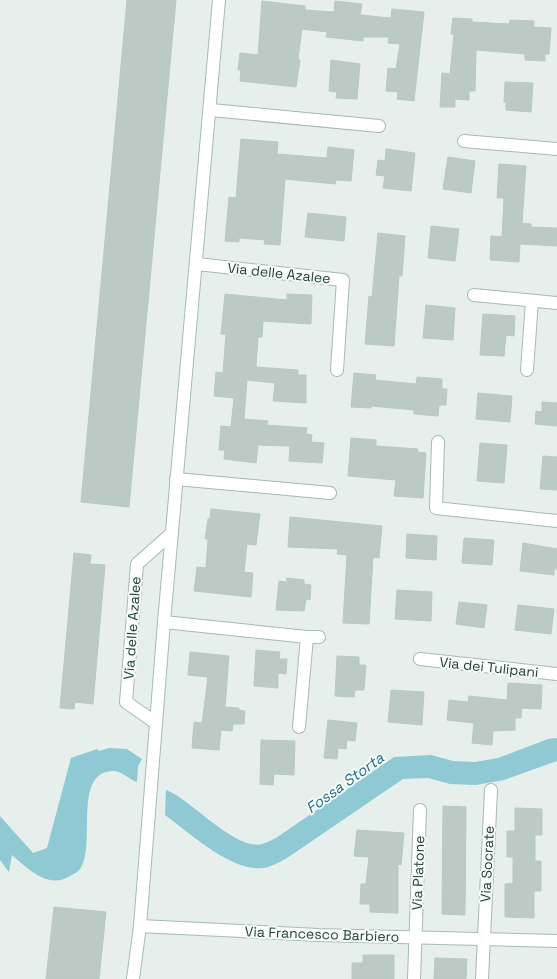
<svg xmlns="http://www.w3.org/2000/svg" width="557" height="979" viewBox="0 0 557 979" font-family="'Space Grotesk',sans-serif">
<rect width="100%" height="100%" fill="#e6efeb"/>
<g fill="#8ec9d4">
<path d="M557,738v23l-53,19 -28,5 -26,-1 -22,-6 -25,1 -116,79c-6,3 -13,7 -19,9 -33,9 -78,-34 -103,-52l1,-25c25,9 69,61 96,54 4,-1 9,-4 14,-6l118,-81 37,-2 22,6 22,1 23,-4 50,-19z"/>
<path d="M109,748l18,1 15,10 -4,7 -1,16c-9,-3 -14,-11 -25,-11 -40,2 -15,75 -32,98 -2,3 -7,5 -10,7 -22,14 -43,-8 -58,-21l-3,17 -9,-12v-44l33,37 14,-5 24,-90 26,-9 2,2z"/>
</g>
<g fill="#bbcac4" stroke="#b8c9c2">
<path d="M127,0h49l-47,507 -48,-5z"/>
<path d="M262,1l43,5v4l29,2 1,-11 27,3 -2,11 31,3 1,-9 32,3 -10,89 -17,-2 1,-7 -12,-1 2,-23 8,1 4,-25 -12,-1 1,-6h-26v4l-37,-4 1,-5 -25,-3 -4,30 2,1 -4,27 -56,-6 1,-11h-3l2,-17 18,2z"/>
<path d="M453,18l19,1v3l37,2 1,-4 24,1 -1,6 18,1 -2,26h-4v7l-20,-1v-6l-49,-4 -1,41h-6v9l-14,-1v8h-15l2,-34 8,1 4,-40h-3z"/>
<path d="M331,60l29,4 -3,35 -21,-1 1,-6 -8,-1z"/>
<path d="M505,82l28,1 -2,29 -25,-2v-8h-2z"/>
<path d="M241,139l37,3 -1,12 50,4 1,-11 26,3 -3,31 -15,-1 -1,4 -50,-5 -5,66 -16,-1 1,-4 -26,-2v4l-14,-1 4,-44 7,1z"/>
<path d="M386,149l29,4 -4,38 -28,-3 2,-12 -9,-1 2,-15 7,1z"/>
<path d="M448,157l27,4 -4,32 -28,-4z"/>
<path d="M499,164l27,2 -4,57 9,1v3l26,1v18l-37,-2 -1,18 -29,-2 1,-24 11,1 2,-39h-7z"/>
<path d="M308,213l38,4 -2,24 -39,-4z"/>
<path d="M431,226l28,3 -4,32 -27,-3z"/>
<path d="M378,233l27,3 -3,40h-3l-5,70 -29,-2 4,-48 3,1z"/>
<path d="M225,294l62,6v-6l25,1 -1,29 -48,-3 -1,16h-4l-2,30 42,3v5h8v28l-33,-2 2,-18 -28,-3 -3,39 24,2 -1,4 40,3 -1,6 6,1 -1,7 13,1 -2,20 -33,-2 1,-15 -32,-1 -2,18 -32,-4 1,-9h-6l2,-24 10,1 3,-29 -20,-2 2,-24 7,1 3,-39h-5z"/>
<path d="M426,305l29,3 -2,32 -30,-2z"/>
<path d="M483,314l32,2 -1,20 -8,-1 -2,21 -24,-1z"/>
<path d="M354,373l22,2 -1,5 41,4 1,-7 25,2v10h5l-1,16h-7l-1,11 -24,-2v-4l-43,-4v2l-20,-1z"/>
<path d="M478,393l34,3 -2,26 -34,-3z"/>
<path d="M542,402l15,1v23l-22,-2 1,-13 6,1z"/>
<path d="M351,438l25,2v6l42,3 -1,3 9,1 -3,45 -29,-2 2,-16 -48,-4z"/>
<path d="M480,443l27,2 -3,38 -27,-2z"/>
<path d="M543,456l14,1v33l-17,-1z"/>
<path d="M211,509l49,5 -4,31 -9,-1 -3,28 9,1 -2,24 -57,-6 3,-24 9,1 2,-29h-3l3,-20h2z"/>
<path d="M290,517l92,9 -3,32 -6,-1 -4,67 -26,-1 4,-68 -10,-1 1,-5 -50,-2z"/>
<path d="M407,534l30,2 -1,24 -30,-2z"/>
<path d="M464,538l30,2 -2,25 -30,-2z"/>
<path d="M523,543l34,6v20h-3v6l-34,-4z"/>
<path d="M74,553l17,2 -1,9 15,1 -12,139 -18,-2 -1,7 -14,-1z"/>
<path d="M287,578l17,2v4l7,1 -1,15 -4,-1 -2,12 -28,-1 3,-29 7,1z"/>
<path d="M397,590l35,2 -1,29 -36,-2z"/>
<path d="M459,602l28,3 -3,23 -28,-4z"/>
<path d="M518,605l36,4 -3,25 -36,-4z"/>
<path d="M256,650l24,2 -1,7h8l-1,15 -8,-1v15l-24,-2z"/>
<path d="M190,652l39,4 -4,51 14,1v2l6,1 -1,13h-11l-1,7 -11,-1 -2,20 -27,-2 2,-26 8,1 6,-46 -20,-2z"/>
<path d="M337,656l22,1v8h7l-2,25h-9l-1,7 -19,-1z"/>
<path d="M508,683l34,2 -1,24 -19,-1 -1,10h-6v12l-22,1 -1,14 -20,-2 2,-20 -27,-3 2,-20 19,2 1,-6 38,4z"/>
<path d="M391,690l33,2 -2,33 -34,-3z"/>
<path d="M328,720l29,3 -2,18 -8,-1 -1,9 -8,-1 -1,11 -13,-1z"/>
<path d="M261,740l34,1 -1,34 -20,-1 -1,11 -13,-1z"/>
<path d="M443,806l23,1 -1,108 -23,-1z"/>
<path d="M515,808l27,1v26h-7v26h6v30h-7v27l-29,-1v-33l8,-1v-26h-6v-26h8z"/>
<path d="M357,830l47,3 -3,32 -3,-1v49l-28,-1v-8h-10l1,-20h5l3,-27 -15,-1z"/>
<path d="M54,907l52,5 -7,67h-53z"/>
<path d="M363,955h31v24h-42v-16h11z"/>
<path d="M435,958l32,1 -1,20h-32z"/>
</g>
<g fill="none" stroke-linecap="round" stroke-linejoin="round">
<defs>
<g id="street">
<path d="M211,110l168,16"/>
<path d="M464,141l93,8"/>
<path d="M197,264l146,16 -6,90"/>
<path d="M474,295l83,8"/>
<path d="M527,370l5,-69"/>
<path d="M438,442l-2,66 121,13"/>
<path d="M176,479l154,14"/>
<path d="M164,622l143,15h12"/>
<path d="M420,659l137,15"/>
<path d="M156,723l-30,-21 11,-138 35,-31"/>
<path d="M299,727l8,-90"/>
<path d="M414,979l6,-169"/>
<path d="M482,979l9,-189"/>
</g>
<g id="secondary">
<path d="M140,926l24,-304 55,-622"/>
<path d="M133,979l7,-53 178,9 239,6"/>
</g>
</defs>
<use href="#street" stroke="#a8b8b2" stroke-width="14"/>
<use href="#secondary" stroke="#a4bbb3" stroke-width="14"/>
<use href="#street" stroke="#fff" stroke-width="12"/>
<use href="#secondary" stroke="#fff" stroke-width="12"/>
</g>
<g text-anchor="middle" stroke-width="4" stroke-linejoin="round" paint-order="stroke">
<g font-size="14" fill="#24423a" stroke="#f7fbf9">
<text transform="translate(279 273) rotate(6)" y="5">Via delle Azalee</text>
<text transform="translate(132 628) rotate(-86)" y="5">Via delle Azalee</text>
<text transform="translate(489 667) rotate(6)" y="5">Via dei Tulipani</text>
<text transform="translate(487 864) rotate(-87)" y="5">Via Socrate</text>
<text transform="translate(418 873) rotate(-88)" y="5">Via Platone</text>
<text transform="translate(322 934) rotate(2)" y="5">Via Francesco Barbiero</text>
</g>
<g font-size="15" font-style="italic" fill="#1c6f80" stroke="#f7fbf9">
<text transform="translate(345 783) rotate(-36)" y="5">Fossa Storta</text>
</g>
</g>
</svg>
